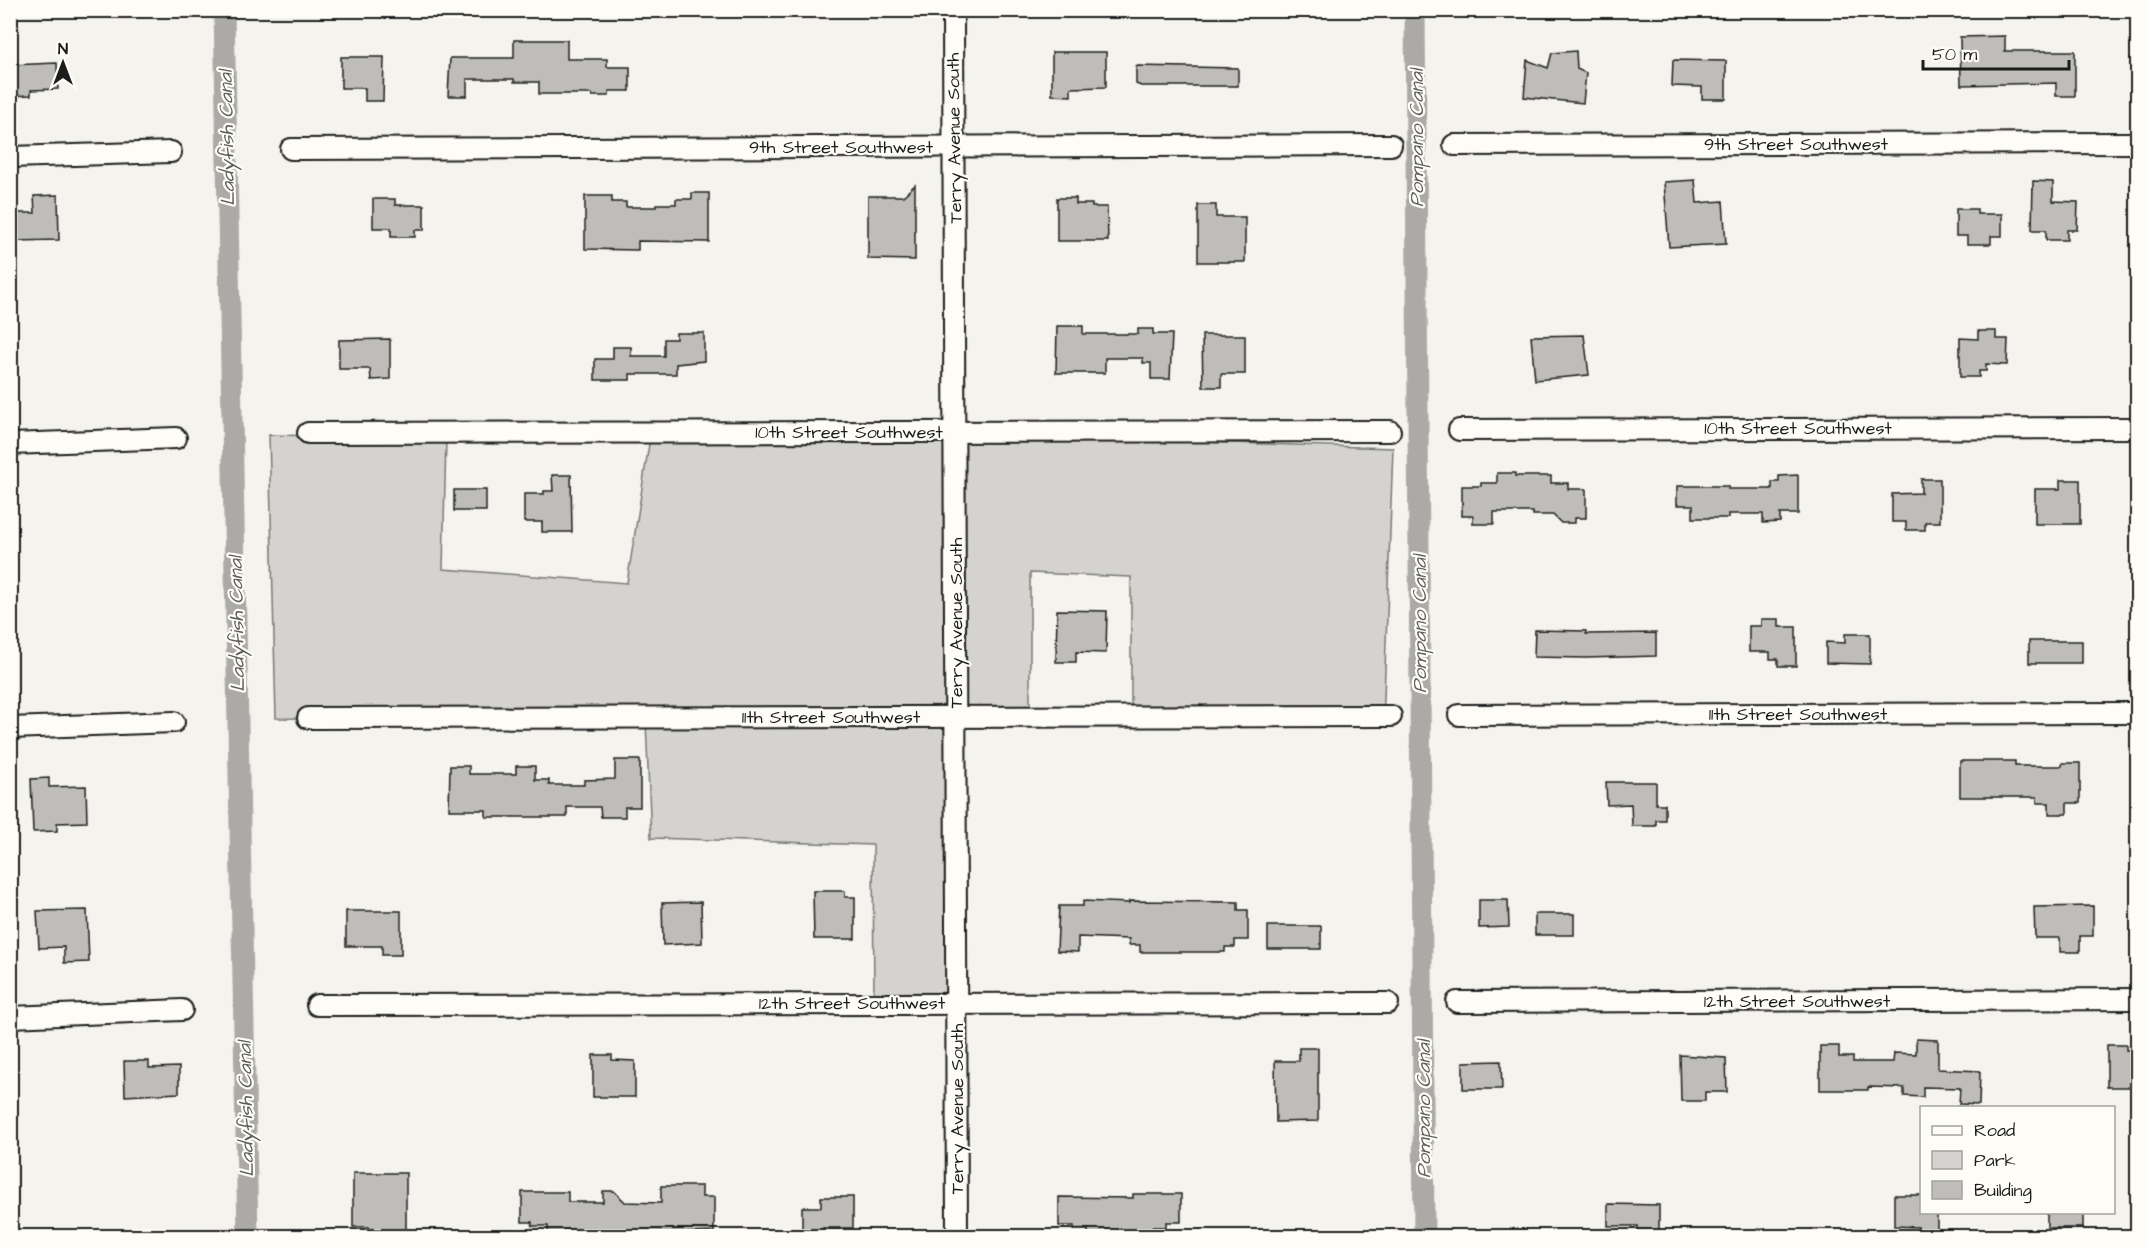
<svg xmlns="http://www.w3.org/2000/svg" width="2148" height="1247" viewBox="0 0 2148 1247" font-family="'Architects Daughter',sans-serif">
<rect width="100%" height="100%" fill="#f4f3ee"/>
<filter id="ink" filterUnits="userSpaceOnUse"><feTurbulence type="fractalNoise" baseFrequency=".0167" numOctaves="2"/><feDisplacementMap in="SourceGraphic" scale="12" xChannelSelector="R" yChannelSelector="G"/><feConvolveMatrix kernelMatrix="1 2 1 2 8 2 1 2 1" color-interpolation-filters="sRGB"/></filter>
<g filter="url(#ink)">
<path fill="#d4d3cf" stroke="#787876" stroke-width="1.5" d="M652,425l741,23 -10,278 -252,-7v-142l-101,-4v139l-75,1 1,297 -82,-7 -1,-158 -222,-7 -5,-116 -370,-4 -7,-283 177,3 -3,131 184,14z"/>
<g fill="none" stroke-linecap="round" stroke-linejoin="round">
<g stroke="#abaaa6" stroke-width="21">
<path d="M224,10l24,1226"/>
<path d="M1415,10l9,1226"/>
</g>
</g>
<g fill="#bebdba" stroke="#1c1c1c" stroke-width="1.5">
<path d="M2005,36v15h70v45h-19v-13l-95,2 -1,-48z"/>
<path d="M514,40h53v19h40v8h23v24h-21v5h-17v-2h-53v-12h-25v-3h-47v17h-19l2,-38h64z"/>
<path d="M1576,51l1,18 9,4 -3,30 -59,-6 3,-37 21,8 4,-15z"/>
<path d="M1052,52h54v35l-35,1v8l-19,-1z"/>
<path d="M341,57h43l-1,44h-18v-13h-24z"/>
<path d="M1673,60l53,1v38h-24v-12l-30,-1z"/>
<path d="M57,63l1,26 -27,1v5l-21,1v-31z"/>
<path d="M1136,66l102,2v18h-97l-5,-2z"/>
<path d="M1695,180l2,23 26,-2 3,43 -57,3 -5,-65z"/>
<path d="M2033,181l20,1v19l25,1 -1,28h-10v10h-21v-10h-14z"/>
<path d="M915,185v75l-47,-1v-63h35z"/>
<path d="M692,193h17v49l-71,-1v9l-53,-1v-53h27v6h14v5h30v-3h20v-5h16z"/>
<path d="M58,195l1,45 -44,1 -1,-28h21l-1,-17z"/>
<path d="M1057,198h19v6h16v3h15l1,34h-51z"/>
<path d="M373,199h22v6h29v25h-9v7h-24v-9h-18z"/>
<path d="M1198,205h18v12h29v45h-47z"/>
<path d="M1956,209h21v5h25v22h-11v8h-24v-8h-11z"/>
<path d="M1057,326h26v8h55v-5h15v5h19l-2,45h-19v-16h-8v-5h-38v15h-49z"/>
<path d="M1978,331h18v8h12l-1,26 -21,-1v7h-7v6h-19v-39l18,1z"/>
<path d="M676,333h28v28l-28,3v10h-46v6h-35v-21h18v-12h18v9h33v-17h12z"/>
<path d="M1202,335h43v39h-24v13h-18z"/>
<path d="M1584,335l5,40 -54,5 -4,-44z"/>
<path d="M390,339v40l-19,1 -1,-11h-31v-29z"/>
<path d="M1497,473h18v3h36v7h17v6h18v29h-11v5h-14l-8,-8h-20v-3h-39v12h-21v-8h-11v-30h19v-3h16z"/>
<path d="M552,475h19l1,57h-30v-10h-18v-28h20v-3h9z"/>
<path d="M1798,475v39h-18v8l-17,1v-9h-35v4h-35v-13h-16v-19h51v3h44v-7h7v-6z"/>
<path d="M1921,479h19v43h-15v8h-19v-8h-14v-28l29,-1z"/>
<path d="M2060,480h20v44h-45v-35h25z"/>
<rect x="454" y="490" width="32" height="21"/>
<path d="M1057,610l50,1 -1,42 -30,-1v10h-20z"/>
<path d="M1761,619h18v8h17v39h-18v-7h-8v-7h-21v-26h12z"/>
<path d="M1535,630l51,1v3l70,-1v23l-70,2 -52,-1z"/>
<path d="M1845,634h25v30l-44,-1v-21l19,1z"/>
<rect x="2029" y="641" width="53" height="22"/>
<path d="M615,760h25v47h-15v10h-24l-1,-10h-33v10h-81v-7h-37l1,-44h19v8h47v-8h19v14h14v5h35v-5l31,-1z"/>
<path d="M1960,761h55v5h47v-3h18v40h-13v11h-18v-11h-12v-6h-77z"/>
<path d="M49,778v9l37,-1 1,36 -30,1v8l-24,1 -2,-53z"/>
<path d="M1606,782h50v22h9v16h-9v6h-24l-1,-22 -24,1z"/>
<path d="M813,891h32v6h10v42h-41z"/>
<path d="M1479,900h29l1,27 -30,1z"/>
<path d="M1083,901l46,2v-2l109,1v8h10v30h-13v7h-10v5h-85v-7h-11v-6l-51,-2v15l-21,-1 2,-45h24z"/>
<path d="M701,902l1,41 -39,2 -1,-42z"/>
<path d="M2093,906v30h-13v16h-20v-14h-25l-1,-31z"/>
<path d="M87,910l2,52 -25,1v-16l-25,1 -2,-37z"/>
<path d="M346,911h55v44h-19v-9h-36z"/>
<rect x="1535" y="914" width="39" height="21"/>
<rect x="1268" y="926" width="53" height="23"/>
<path d="M1916,1039l22,1v29l42,2 -1,34 -20,-1 1,-16 -37,-1v10l-19,-1v-8l-36,-1v3h-48v-44h19v11h14v5h40l1,-9 22,1z"/>
<path d="M2107,1045h19v5h12v37h-31z"/>
<path d="M1299,1048h19v73l-42,1 -1,-61h24z"/>
<path d="M593,1055h19v5l23,1v36h-42z"/>
<path d="M1680,1055l46,3 1,34h-22v9h-24z"/>
<path d="M124,1061h25v7l30,-1v26l-54,3z"/>
<path d="M1501,1061l1,28h-39v-27z"/>
<path d="M353,1173h53v63h-18v-4h-19v-5h-16z"/>
<path d="M661,1186h41v11h12v35l-92,4v-6h-54v6h-20v-10h-16v-4h-10v-30h46v10h35v-11h11l11,11 36,1z"/>
<path d="M1133,1194h48v28h-15v5h-14v9h-64v-6h-14v-4h-15v-29l74,1z"/>
<path d="M1894,1195h28v17h15v24h-19v-9l-24,-1z"/>
<path d="M821,1197h32v31h-30v8h-21v-29h19z"/>
<path d="M1608,1204l51,1v28h-21v-7h-30z"/>
<rect x="2047" y="1212" width="36" height="16"/>
</g>
<g fill="none" stroke-linecap="round" stroke-linejoin="round">
<defs>
<g id="street">
<path d="M953,10l4,1226"/>
<path d="M1454,145l684,-2"/>
<path d="M291,149l1100,-4"/>
<path d="M10,157l161,-5"/>
<path d="M1459,430l679,-2"/>
<path d="M308,433l1082,-2"/>
<path d="M10,444l166,-6"/>
<path d="M1459,715l679,-2"/>
<path d="M308,718l1083,-2"/>
<path d="M10,728l164,-6"/>
<path d="M1457,1002l681,-3"/>
<path d="M317,1005l1071,-2"/>
<path d="M10,1017l172,-7"/>
</g>
</defs>
<use href="#street" stroke="#1c1c1c" stroke-width="24"/>
<use href="#street" stroke="#fdfcf7" stroke-width="20"/>
</g>
</g>
<g text-anchor="middle" stroke-width="4.5" stroke-linejoin="round" paint-order="stroke">
<g font-size="18" fill="#1c1c1c" stroke="#fdfcf7">
<text transform="translate(954 138) rotate(-91)" y="6">Terry Avenue South</text>
<text x="1796" y="150">9th Street Southwest</text>
<text x="841" y="153">9th Street Southwest</text>
<text x="1798" y="434">10th Street Southwest</text>
<text x="849" y="438">10th Street Southwest</text>
<text transform="translate(956 623) rotate(-90)" y="6">Terry Avenue South</text>
<text x="1798" y="720">11th Street Southwest</text>
<text x="831" y="723">11th Street Southwest</text>
<text x="1797" y="1007">12th Street Southwest</text>
<text x="852" y="1009">12th Street Southwest</text>
<text transform="translate(957 1109) rotate(-90)" y="6">Terry Avenue South</text>
</g>
<g font-size="20" font-style="italic" fill="#5c5c5a" stroke="#fdfcf7">
<text transform="translate(226 138) rotate(-91)" y="7">Ladyfish Canal</text>
<text transform="translate(1416 138) rotate(-90)" y="7">Pompano Canal</text>
<text transform="translate(236 624) rotate(-91)" y="7">Ladyfish Canal</text>
<text transform="translate(1419 624) rotate(-90)" y="7">Pompano Canal</text>
<text transform="translate(245 1109) rotate(-91)" y="7">Ladyfish Canal</text>
<text transform="translate(1423 1109) rotate(-90)" y="7">Pompano Canal</text>
</g>
</g>
<rect width="2148" height="1247" fill="none" stroke="#fdfcf7" stroke-width="36"/>
<rect x="18" y="18" width="2112" height="1211" fill="none" stroke="#1c1c1c" stroke-width="2" filter="url(#ink)"/>
<rect x="1920" y="1106" width="195" height="108" fill="#fdfcf7" stroke="#a3a29f" stroke-width="1.5"/>
<rect x="1932" y="1126" width="30" height="9" fill="#fdfcf7" stroke="#a3a29f" stroke-width="1.5"/>
<text x="1974" y="1136" font-size="18" fill="#1c1c1c">Road</text>
<rect x="1932" y="1151" width="30" height="18" fill="#d4d3cf" stroke="#a3a29f" stroke-width="1.5"/>
<text x="1974" y="1166" font-size="18" fill="#1c1c1c">Park</text>
<rect x="1932" y="1181" width="30" height="18" fill="#bebdba" stroke="#a3a29f" stroke-width="1.5"/>
<text x="1974" y="1196" font-size="18" fill="#1c1c1c">Building</text>
<g transform="translate(63 63)" stroke="#fdfcf7" stroke-width="4.5" paint-order="stroke">
<path d="M0-4.5L10 22L0 15L-10 22Z" fill="#1c1c1c"/>
<text y="-9" font-size="16" font-weight="bold" text-anchor="middle" fill="#1c1c1c">N</text>
</g>
<path d="M1923 60v9h146v-9" fill="none" stroke="#1c1c1c" stroke-width="3"/>
<text x="1932" y="60" font-size="18" fill="#1c1c1c" stroke="#fdfcf7" stroke-width="4.5" paint-order="stroke">50 m</text>
</svg>
